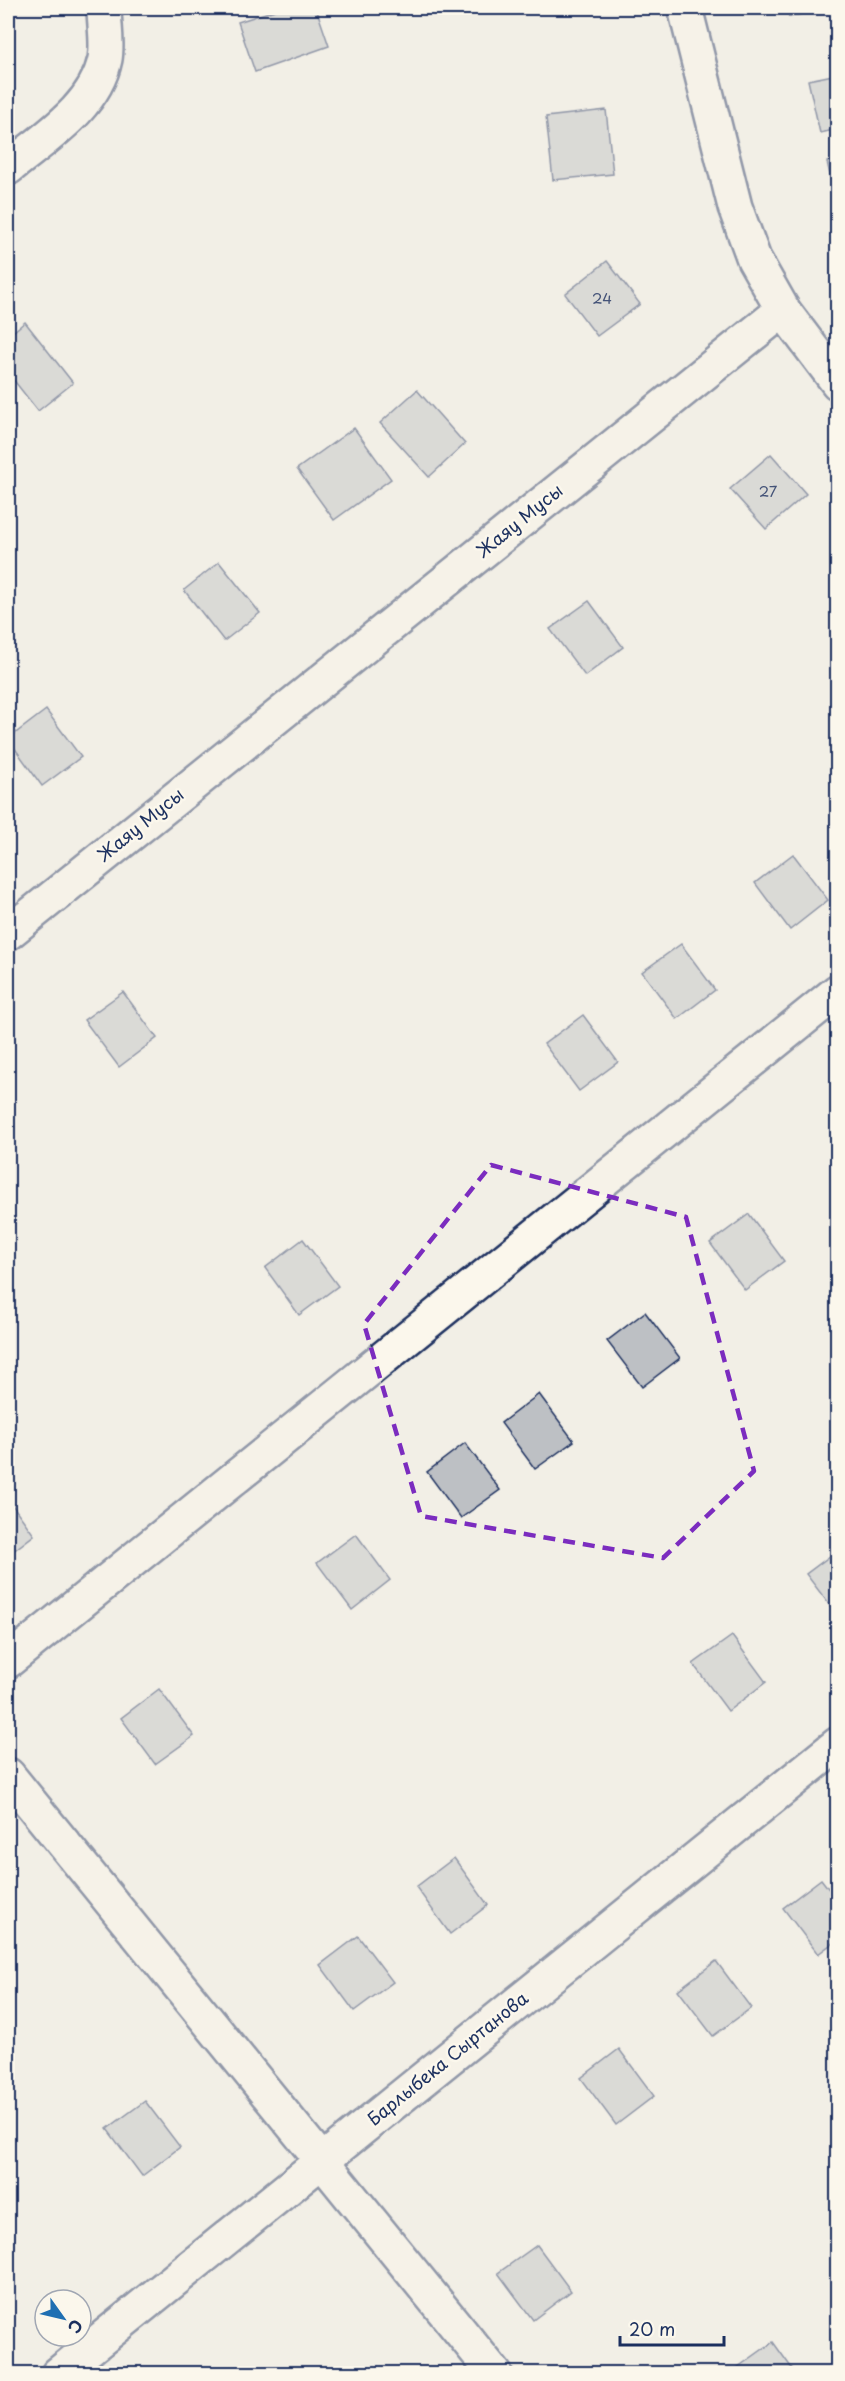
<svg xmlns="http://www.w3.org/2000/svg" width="845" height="2381" viewBox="0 0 845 2381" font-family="'Playpen Sans',sans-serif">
<rect width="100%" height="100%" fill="#f2efe6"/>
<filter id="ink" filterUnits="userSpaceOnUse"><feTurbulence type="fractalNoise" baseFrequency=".0167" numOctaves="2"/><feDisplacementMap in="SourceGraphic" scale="12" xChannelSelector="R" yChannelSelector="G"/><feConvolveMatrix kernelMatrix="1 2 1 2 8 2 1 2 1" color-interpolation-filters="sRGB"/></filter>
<g filter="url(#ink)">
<g fill="#bdc0c4" stroke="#1b2f5e" stroke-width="1.5">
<path d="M281,8h35l13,38 -74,26 -17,-50z"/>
<path d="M787,8h42l-40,9z"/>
<path d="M838,74v55l-18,4 -12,-53z"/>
<path d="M606,110l7,64 -60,6 -7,-63z"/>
<path d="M838,159v51l-11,-48z"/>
<path d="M607,261l33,43 -43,32 -32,-42z"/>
<path d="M25,322l48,61 -35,28 -30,-38v-37z"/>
<path d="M417,390l48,54 -36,33 -49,-54z"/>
<path d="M354,428l37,51 -57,41 -37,-51z"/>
<path d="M771,454l35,40 -40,35 -36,-40z"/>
<path d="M219,562l41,51 -36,28 -40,-51z"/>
<path d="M589,601l34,46 -38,29 -35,-47z"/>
<path d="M46,710l35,47 -39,29 -34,-47z"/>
<path d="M793,854l35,46 -38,30 -35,-47z"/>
<path d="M681,944l34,46 -38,29 -35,-47z"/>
<path d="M123,992l34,46 -38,29 -35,-47z"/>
<path d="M583,1015l35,47 -39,29 -35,-47z"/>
<path d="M749,1214l35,47 -39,29 -35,-47z"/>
<path d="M303,1239l35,47 -39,29 -34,-47z"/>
<path d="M645,1312l35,46 -38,29 -35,-46z"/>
<path d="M539,1394l35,47 -39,28 -34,-46z"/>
<path d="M465,1443l35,47 -39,28 -34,-46z"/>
<path d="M8,1499l26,36 -26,20z"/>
<path d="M356,1534l34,46 -38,30 -35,-47z"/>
<path d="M838,1550v66l-32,-42z"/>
<path d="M732,1636l34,46 -38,29 -35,-47z"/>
<path d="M159,1689l35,47 -39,28 -34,-46z"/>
<path d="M454,1858l34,47 -38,29 -34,-47z"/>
<path d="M821,1879l17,22v38l-20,15 -35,-46z"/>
<path d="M358,1936l35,46 -39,29 -34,-46z"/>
<path d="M716,1961l35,47 -38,28 -35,-46z"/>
<path d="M619,2049l35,47 -38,29 -35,-47z"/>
<path d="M145,2101l35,46 -38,29 -35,-47z"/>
<path d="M537,2245l34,46 -38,29 -35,-47z"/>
<path d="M773,2342l23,32h-60l-2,-4z"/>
</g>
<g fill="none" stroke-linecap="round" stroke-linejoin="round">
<defs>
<g id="street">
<path d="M8,168c36,-30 87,-60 97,-109 3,-16 -1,-36 -1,-51"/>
<path d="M783,310l55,73"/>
<path d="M8,933l775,-623 -29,-51 -19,-52 -50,-199"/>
<path d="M8,1661l830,-670"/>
<path d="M8,1775l487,599"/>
<path d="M58,2374l780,-630"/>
</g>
</defs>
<use href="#street" stroke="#1b2f5e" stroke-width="38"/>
<use href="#street" stroke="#fbf7ec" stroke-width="33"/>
</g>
</g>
<path d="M0 0H845V2381H0ZM491,1165l195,52 68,254 -91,87 -242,-42 -57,-192z" fill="#f2efe6" fill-opacity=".55" fill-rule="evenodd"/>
<path fill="none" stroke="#7b2cbf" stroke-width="4.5" stroke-dasharray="12 8" stroke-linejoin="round" d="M491,1165l195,52 68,254 -91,87 -242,-42 -57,-192z"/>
<g text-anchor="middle" stroke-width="5" stroke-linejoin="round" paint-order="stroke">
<g font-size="15" fill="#445378">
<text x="602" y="304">24</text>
<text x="768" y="497">27</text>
</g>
<g font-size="18" fill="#1b2f5e" stroke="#fbf7ec">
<text transform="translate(520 521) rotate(-39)" y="6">Жаяу Мусы</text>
<text transform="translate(141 825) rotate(-39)" y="6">Жаяу Мусы</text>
<text transform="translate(448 2059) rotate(-39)" y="6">Барлыбека Сыртанова</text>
</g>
</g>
<rect width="845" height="2381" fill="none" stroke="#fbf7ec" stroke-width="30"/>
<rect x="15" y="15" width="815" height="2351" fill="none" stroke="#1b2f5e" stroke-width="2" filter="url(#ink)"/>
<g transform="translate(63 2318) rotate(124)"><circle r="28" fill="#fbf7ec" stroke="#a1a7b3" stroke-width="1.5"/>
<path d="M0-4.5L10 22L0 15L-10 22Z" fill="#1f6fb2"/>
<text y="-9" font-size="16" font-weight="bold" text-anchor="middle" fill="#1b2f5e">С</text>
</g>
<path d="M620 2336v9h104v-9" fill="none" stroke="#1b2f5e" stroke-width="3"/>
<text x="629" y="2336" font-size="18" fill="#1b2f5e" stroke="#fbf7ec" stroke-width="4.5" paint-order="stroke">20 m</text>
</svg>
